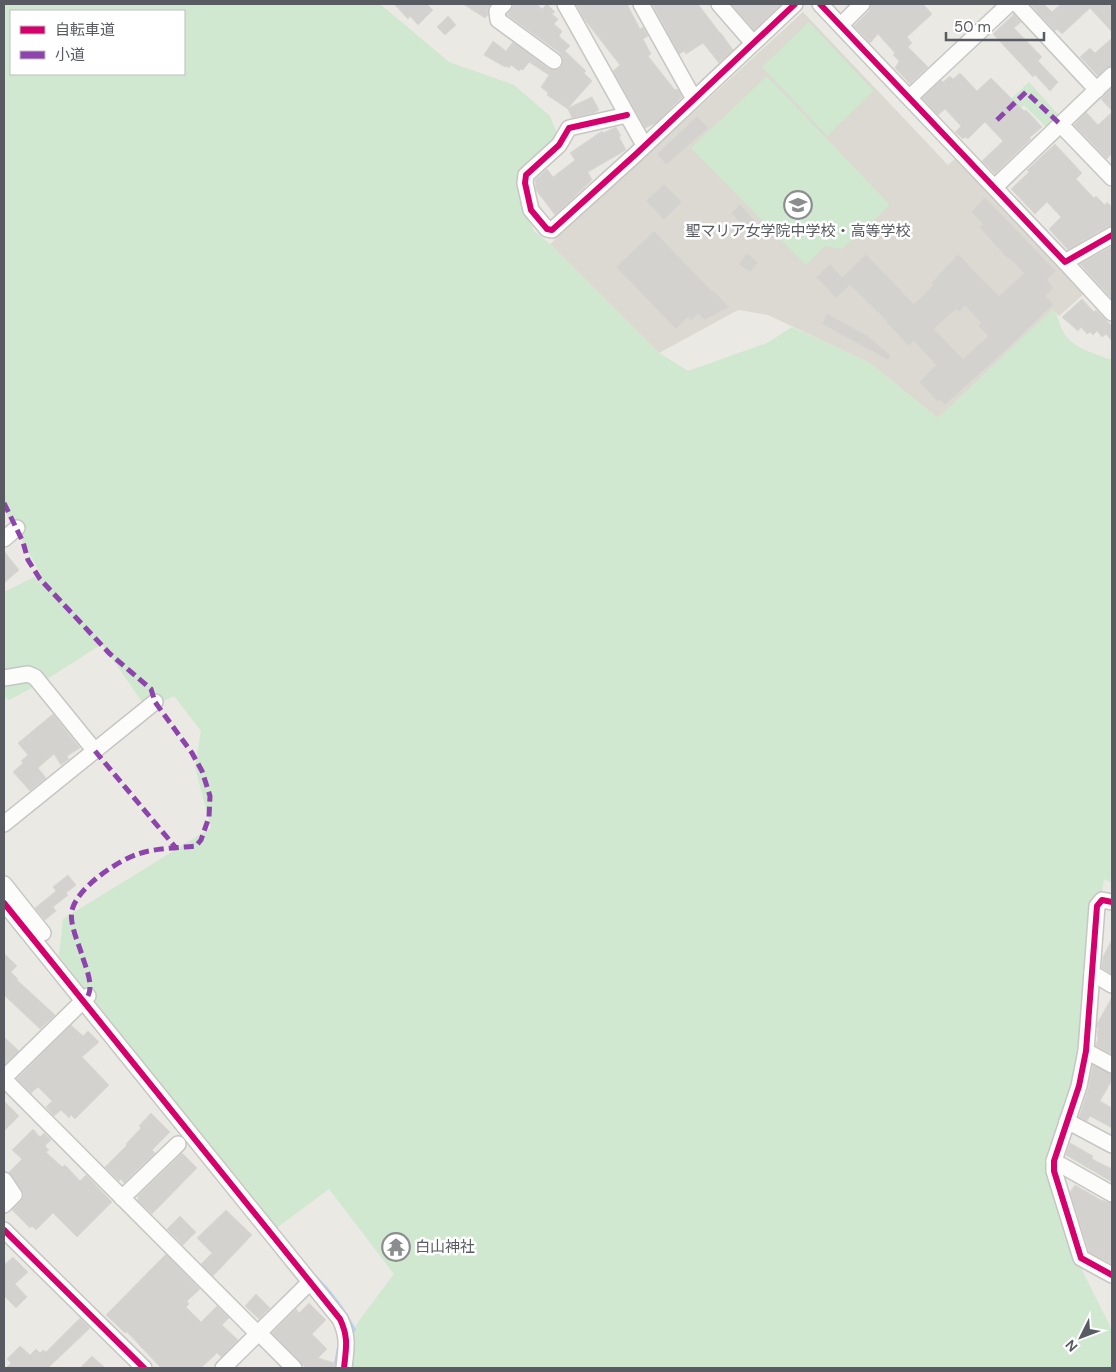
<svg xmlns="http://www.w3.org/2000/svg" width="1116" height="1372" viewBox="0 0 1116 1372" font-family="'DM Sans','Noto Sans JP',sans-serif">
<rect width="100%" height="100%" fill="#eae9e3"/>
<path fill="#dbd9d1" d="M803,12l145,153 10,-9 127,137 -26,23 -6,-6 -115,108 -68,-55 -102,-48 -30,-5 -79,43 -109,-109z"/>
<g fill="#d0e7d0" fill-rule="evenodd">
<path d="M4,4h376l69,58 65,23 36,31 8,20 -38,39 1,29 13,27 16,13 109,109 29,18 79,-28 25,-16 78,36 68,55 115,-109c5,7 5,11 8,18 7,20 30,25 48,32l3,-1v525l-8,-4 -15,93 -2,85 -29,125 24,88 30,60v38h-774l20,-46 36,-48 -65,-85 -54,40 -216,-273 4,-37 148,-91 -16,-61 6,-36 -27,-35 -27,13 -45,-65 -61,39 -32,17 -5,-4v-104l37,-18 -37,-65zM11,11h173v63h-173z"/>
<path d="M809,22l65,69 -47,45 -65,-69z"/>
<path d="M767,76l123,129 -48,44 -17,-3 -19,19 -115,-117z"/>
<path d="M1029,82l35,39 -13,11 -27,-27 -27,25 -9,-9z"/>
</g>
<g fill="none" stroke-linecap="round" stroke-linejoin="round">
<g stroke="#b4d1f7" stroke-width="4">
<path d="M315,1277c16,16 29,33 39,53"/>
<path d="M335,1368l4,-21"/>
</g>
</g>
<g fill="#d3d2ce" stroke="#d9d8d2" fill-rule="evenodd">
<path d="M394,4h33l6,6 -15,15 -8,-9 -2,3z"/>
<path d="M463,4h28l-3,4v7l-3,3z"/>
<path d="M513,4h24l5,5 5,-5 8,8 -3,2 6,5 -4,5 8,7 -3,5 11,10 -5,5 21,20 -2,2 8,8 -24,27 24,-11 7,13 -5,3 -22,5 -4,-9 -21,-14 1,-2 -7,-6 8,-12 -20,-13 -6,8 -2,-1 -2,2 -8,-6 -2,3 -3,-2 -1,1 -21,-12 9,-14 13,10 7,-9 36,27 8,1 5,-4 1,-8 -3,-5 -53,-38 6,-8z"/>
<path d="M576,4h51l13,25 3,-2 5,9 -5,3 8,15 -3,2 27,34 3,-1 4,8 -26,26 -11,5 -32,-57 7,-6 -36,-46z"/>
<path d="M652,4h46l22,29h1l12,17 -14,13 -16,-20 -17,11 -2,-3 -5,3z"/>
<path d="M731,4h51l-28,26z"/>
<path d="M871,4h52l9,10 -25,23 5,6 -4,4 20,20 -18,17 -15,-16 4,-7 -6,-6 2,-2 -1,-1 -16,-18 -8,9 -16,-17 15,-15z"/>
<path d="M1030,4h14l8,8 9,-8h51v28l-22,-24 -28,26 -5,-5 -2,2z"/>
<path d="M1014,14l7,8 -7,6 28,29 -4,4 20,21 -8,9 -15,-16 -2,2 -40,-43z"/>
<path d="M448,16l8,9 -11,10 -8,-8z"/>
<path d="M1112,38v28l-6,2 -8,8 -18,-19 10,-9 5,5z"/>
<path d="M960,73l17,18 14,-13 33,33 2,-1 16,17 -13,11 2,1 -36,35 -13,-13 21,-20 -18,-19 -17,17 -3,-2 -2,2 -8,-7 6,-6 -16,-17 -7,6 -16,-17 19,-18 2,2 7,-6 3,3z"/>
<path d="M1112,88v23l-11,-12z"/>
<path d="M1086,112l12,13 14,-13v41l-5,6 -33,-34z"/>
<path d="M697,116l11,12 -42,37 -9,-11z"/>
<path d="M616,127l5,9 -2,1 7,13 -38,22 4,8 -37,35 -19,-25 -1,-10 12,-11 6,8 22,-17 -5,-7 32,-22 1,2z"/>
<path d="M1055,144l27,29 -6,6 18,19 2,-2 9,9 2,-3 5,5v19l-5,1 -39,23 -19,-21 12,-12 -14,-15 -12,12 -24,-25 18,-17 -2,-2z"/>
<path d="M664,184l18,18 -18,18 -18,-19z"/>
<path d="M985,197l71,74 -9,9 7,8 -8,8 8,8 -49,47 -60,54 -5,-5 -2,2 -19,-20 17,-17 -22,-24 -5,5 -23,-24 1,-1 -37,-36 -14,13 -20,-21 14,-13 12,13 24,-23 48,50 19,-19 -2,-2 27,-29 41,42 25,-23 -15,-15 -1,1 -29,-32 4,-3 -12,-12zM965,306l16,17 -3,3 10,10 -25,23 -29,-30 22,-20 3,3z"/>
<path d="M740,204l15,17 -9,8 -15,-16z"/>
<path d="M654,231l58,60 1,-1 16,17 -24,13 -7,-6 -7,7 -3,-4 -12,12 -60,-62z"/>
<path d="M1112,246v53l-32,-35z"/>
<path d="M747,253l11,9 -8,10 -11,-8z"/>
<path d="M1082,299l12,13 2,-2 16,16v15l-6,-7 -4,3 -5,-6 -4,4 -3,-3 -3,2 -6,-7 -3,4 -16,-14z"/>
<path d="M827,314l41,22 23,20 -3,4 -66,-36z"/>
<path d="M4,551l15,19 -15,13z"/>
<path d="M53,714l27,34 -13,8 2,3 -8,6 -7,-11 -16,14 8,10 -16,13 -17,-19 10,-9 -2,-2 7,-6 -10,-12z"/>
<path d="M68,875l8,10 -10,8 2,2 -15,12 3,4 -11,9 -10,-12 21,-17 -3,-4z"/>
<path d="M1112,939v35l-10,-6 1,-11z"/>
<path d="M4,953l13,13 -6,6 7,7 -1,1 38,35 -15,14 -36,-34z"/>
<path d="M1112,997v57l-16,-8 2,-8 -1,-6 2,-4h-2v-4z"/>
<path d="M71,1025l12,11 5,-5 11,11 -17,15 27,28 -34,34 -4,-4 -2,3 -8,-8 -7,6 -8,-9 6,-6 -14,-14 -7,6 -14,-14z"/>
<path d="M4,1037l15,14 -15,14z"/>
<path d="M1093,1065l19,9v6l-12,21 12,7v20l-22,-12 -3,5 -8,-4 9,-28z"/>
<path d="M4,1101l15,15 -15,15z"/>
<path d="M151,1113l19,19 -18,18 3,3 -31,30 -3,-4 -2,2 -14,-14 22,-22 -1,-1 15,-16 -2,-2z"/>
<path d="M33,1129l7,8 4,-4 7,7 -6,6 4,4 -3,2 16,15 3,-2 15,16 6,-6 26,27 -35,35 -24,-24 -17,17 -4,-4 -2,2 -18,-18 9,-9 2,-7 -14,-22 13,-13 -10,-9z"/>
<path d="M1070,1143l23,13 -1,3 20,10v13l-46,-27z"/>
<path d="M182,1153l15,15 -45,46 -15,-14 2,-2 -2,-1z"/>
<path d="M1075,1185l26,15 11,3v61l-23,-12 -19,-60z"/>
<path d="M226,1210l26,25 -39,41 -12,-12 11,-11 -15,-15z"/>
<path d="M180,1216l16,16 -13,13 -16,-16z"/>
<path d="M166,1254l34,35 -13,12 2,3 -3,3 15,15 16,-16 12,12 -7,7 16,15 -17,17 -4,-4 -16,15h-40l-34,-36 -2,1 -19,-18z"/>
<path d="M13,1257l15,15 -13,12 12,13 -11,11 -12,-12v-31z"/>
<path d="M256,1294l14,14 -11,11 -14,-13z"/>
<path d="M309,1303l17,17 -14,14 15,15 -9,9 17,5v5h-29l-34,-35 24,-24 3,4z"/>
<path d="M80,1318l10,10 -42,40h-42l5,-5 -4,-4 13,-13 10,9 6,-6 4,4 3,-3 3,2z"/>
<path d="M92,1356l13,12h-25z"/>
</g>
<g fill="none" stroke-linecap="round" stroke-linejoin="round">
<defs>
<g id="minor">
<path d="M504,4l-7,7 1,9 56,41"/>
<path d="M565,4l79,141"/>
<path d="M641,4l53,95"/>
<path d="M719,4l34,39"/>
<path d="M820,4l245,258 47,-27"/>
<path d="M1017,4l80,86"/>
<path d="M841,25l21,-21"/>
<path d="M910,97l99,-93"/>
<path d="M627,115l-58,13 -10,17 -33,30 -1,8 6,27 16,19 5,1 84,-76 159,-150"/>
<path d="M1061,125l51,53"/>
<path d="M995,187l117,-112"/>
<path d="M1065,262l47,51"/>
<path d="M4,539l13,-11"/>
<path d="M4,678l24,-4 7,3 60,74"/>
<path d="M4,824l151,-122"/>
<path d="M4,884l39,49"/>
<path d="M1112,902l-10,-2 -5,6 -11,145 -7,35 -25,75v10l27,87 31,17"/>
<path d="M4,903l336,416c9,19 6,29 4,49"/>
<path d="M1092,973l20,12"/>
<path d="M1086,1051l26,14"/>
<path d="M4,1078l84,-82"/>
<path d="M4,1079l254,255"/>
<path d="M1067,1121l45,24"/>
<path d="M1054,1161l58,33"/>
<path d="M4,1180l10,15 -10,10"/>
<path d="M122,1198l56,-54"/>
<path d="M4,1230l140,138"/>
<path d="M259,1333l35,35"/>
<path d="M223,1368l87,-86"/>
</g>
</defs>
<use href="#minor" stroke="#c6c7c5" stroke-width="18"/>
<use href="#minor" stroke="#fcfcfb" stroke-width="15"/>
<g stroke="#8e44ad" stroke-width="5" stroke-dasharray="10 5" stroke-linecap="butt">
<path d="M997,120l29,-28 35,33"/>
<path d="M4,503l19,39 5,18 12,19 69,74 42,36 4,13 37,51 10,18 8,25 -1,21 -8,23 -5,6c-18,2 -41,2 -58,8 -21,7 -60,33 -66,56 -3,13 6,32 10,45 3,11 12,29 6,41"/>
<path d="M95,751l81,97"/>
</g>
<defs>
<g id="cycleway">
<path d="M820,4l245,258 47,-27"/>
<path d="M627,115l-58,13 -10,17 -33,30 -1,8 6,27 16,19 5,1 84,-76 159,-150"/>
<path d="M1112,902l-10,-2 -5,6 -11,145 -7,35 -25,75v10l27,87 31,17"/>
<path d="M4,903l336,416c9,19 6,29 4,49"/>
<path d="M4,1230l140,138"/>
</g>
</defs>
<use href="#cycleway" stroke="#fff" stroke-width="9"/>
<use href="#cycleway" stroke="#d6006c" stroke-width="6"/>
</g>
<defs>
<symbol id="school-ring" viewBox="-11 -11 22 22"><circle r="9.5" fill="#fff" stroke="#8c8d8f" stroke-width="1.5"/><path d="M0-5L7-2L0 1L-7-2ZM-4 1L0 2.5L4 1V4Q0 6-4 4Z" fill="#8c8d8f"/></symbol>
<symbol id="temple-ring" viewBox="-11 -11 22 22"><circle r="9.5" fill="#fff" stroke="#8c8d8f" stroke-width="1.5"/><path d="M0-6L5-2H3V0L6.5 2.5H4V6H1.5V3h-3V6H-4V2.5H-6.5L-3 0V-2H-5Z" fill="#8c8d8f"/></symbol>
</defs>
<g fill-rule="evenodd">
<use href="#school-ring" x="782" y="189" width="32" height="32"/>
<use href="#temple-ring" x="380" y="1231" width="32" height="32"/>
</g>
<g text-anchor="middle" stroke-width="5" stroke-linejoin="round" paint-order="stroke">
<g font-size="15" fill="#595b62" stroke="#fff">
<text x="798" y="236">聖マリア女学院中学校・高等学校</text>
<text x="415" y="1252" text-anchor="start">白山神社</text>
</g>
</g>
<rect width="1116" height="1372" fill="none" stroke="#595b62" stroke-width="10"/>
<rect x="10" y="10" width="175" height="65" fill="#ffffff" stroke="#bdbdc0"/>
<rect x="20" y="26" width="25" height="8" fill="#d6006c" stroke="#bdbdc0"/>
<text x="55" y="35" font-size="15" fill="#595b62">自転車道</text>
<rect x="20" y="51" width="25" height="8" fill="#8e44ad" stroke="#bdbdc0"/>
<text x="55" y="60" font-size="15" fill="#595b62">小道</text>
<g transform="translate(1081 1337) rotate(228)" stroke="#ffffff" stroke-width="4" paint-order="stroke">
<path d="M0-4L9 19L0 12L-9 19Z" fill="#595b62"/>
<text y="-8" font-size="14" font-weight="bold" text-anchor="middle" fill="#595b62">N</text>
</g>
<path d="M946 32v8h98v-8" fill="none" stroke="#595b62" stroke-width="2.5"/>
<text x="954" y="32" font-size="15" fill="#595b62" stroke="#ffffff" stroke-width="4" paint-order="stroke">50 m</text>
</svg>
